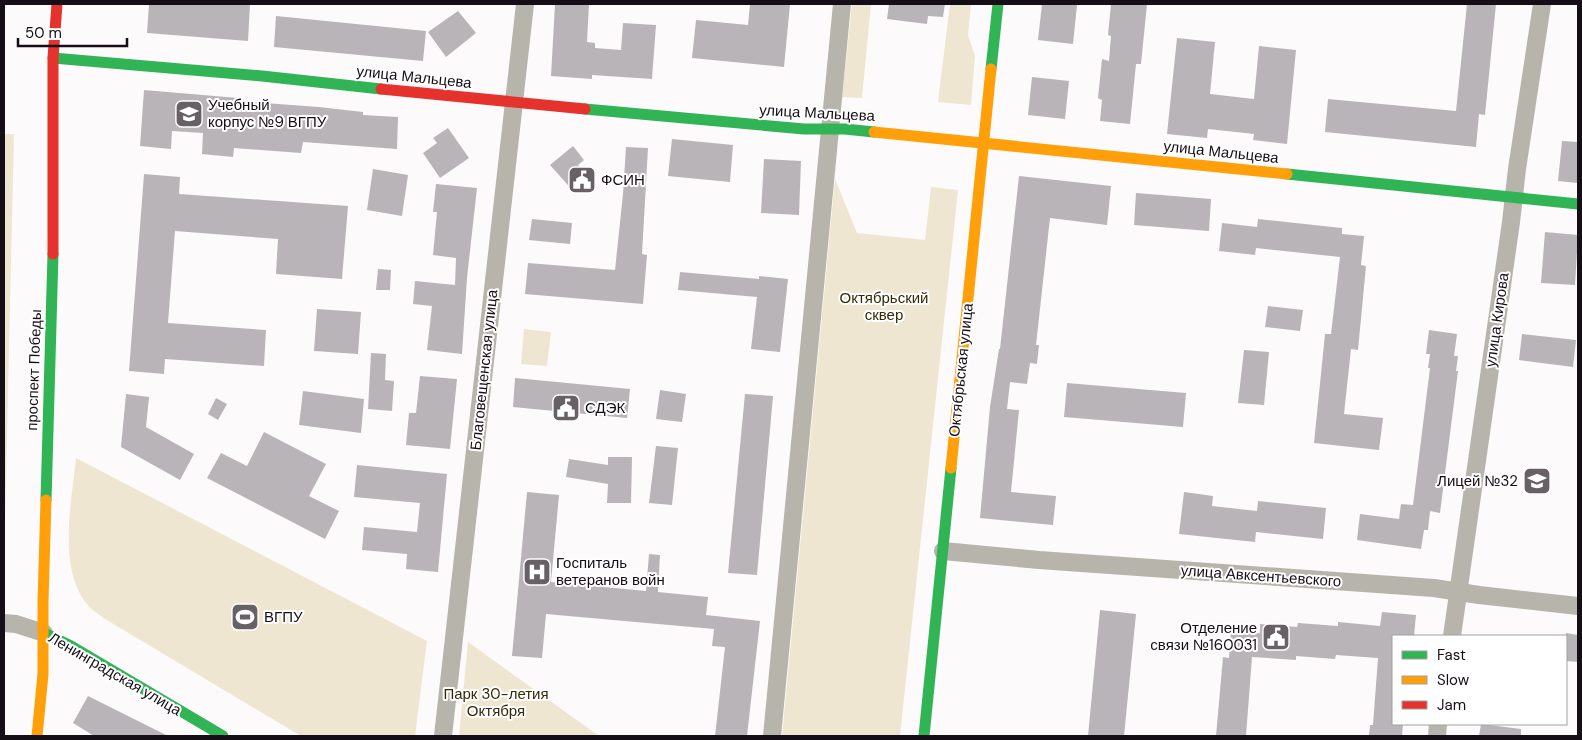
<svg xmlns="http://www.w3.org/2000/svg" width="1582" height="740" viewBox="0 0 1582 740" font-family="'DM Sans',sans-serif">
<rect width="100%" height="100%" fill="#fdfafc"/>
<g fill="#efe6d1">
<path d="M852,4h19l-9,94 -20,-1z"/>
<path d="M950,4h21l-3,31 7,21 -4,49 -33,-3z"/>
<path d="M4,134h10l-10,431z"/>
<path d="M835,179l22,54 68,7 6,-53 27,3 -58,546h-118z"/>
<path d="M524,329l27,3 -4,34 -26,-2z"/>
<path d="M76,458l351,183 -12,95h-114l-196,-117c-6,-5 -14,-9 -18,-15 -30,-36 -15,-103 -11,-146z"/>
<path d="M468,642l131,94h-140z"/>
</g>
<g fill="#b9b4b8">
<path d="M149,4h101l-2,37 -101,-8z"/>
<path d="M555,4h34l-2,38 8,1v5l26,2 2,-27 33,2 -4,54 -60,-4v4l-41,-3z"/>
<path d="M750,4h40l-6,63 -92,-9 4,-38 52,5z"/>
<path d="M889,4h56l-2,13 -15,-1 -1,8 -40,-5z"/>
<path d="M1042,4l35,1 -4,39 -35,-4z"/>
<path d="M1111,4h36l-6,60h-5l-6,60 -30,-3 2,-21 -4,-2 4,-39 7,2 2,-25 -3,-1z"/>
<path d="M1467,4h29l-11,111 -6,-1 -3,33 -151,-15 3,-33 128,12z"/>
<path d="M458,11l18,22 -30,24 -18,-25z"/>
<path d="M276,16l150,15 -3,30 -149,-14z"/>
<path d="M1177,38l38,4 -5,52 44,5 5,-53 37,4 -9,94 -34,-4 1,-6 -46,-5 -1,9 -40,-4z"/>
<path d="M1032,77l37,4 -4,38 -37,-4z"/>
<path d="M144,90l94,8v3l81,6 44,5v3l35,2 -1,32 -94,-7 -2,11 -67,-5 -1,9 -31,-3 1,-21 -31,-2 -1,18 -31,-3z"/>
<path d="M448,128l21,30 -29,20 -17,-25 14,-10 -4,-5z"/>
<path d="M672,139l61,6 -3,37 -62,-6z"/>
<path d="M1562,141l16,1v41l-20,-2z"/>
<path d="M573,146l11,14 -6,5 13,15 -16,13 -25,-28z"/>
<path d="M626,147l22,1 -6,106 5,1 -4,49 -118,-10 3,-31 87,7 8,-76z"/>
<path d="M764,159l37,2 -2,54 -38,-2z"/>
<path d="M373,169l35,6 -6,41 -35,-6z"/>
<path d="M144,174l36,3 -1,17 169,12 -6,73 -66,-5 2,-35 -103,-8 -7,92 98,7 -2,36 -99,-7 -1,15 -35,-3z"/>
<path d="M1019,176l92,10 -4,39 -57,-7 -14,127h3l-2,19 -7,-1 -3,21 -17,-2 -3,27 12,1 -8,82 45,4 -3,29 -73,-7 10,-111 9,-58h1z"/>
<path d="M436,184l41,4 -10,90 -5,76 -35,-4 5,-44 -19,-2 2,-23 40,4 1,-27 -23,-3 4,-43h-4z"/>
<path d="M1136,193l75,6 -2,32 -75,-6z"/>
<path d="M532,219l40,4 -2,21 -41,-4z"/>
<path d="M1258,219l84,9v6l22,2 -3,29 5,1 -8,84 -7,-1 -7,65 39,4 -4,32 -65,-7 11,-109h6l9,-77 -84,-9 -1,7 -36,-4 3,-28 35,4z"/>
<path d="M1545,232l33,3 -3,50 -34,-2z"/>
<path d="M378,269l13,1 -1,20h-14z"/>
<path d="M680,272l79,7v-3l29,3 -8,73 -29,-3 6,-52 -79,-7z"/>
<path d="M1268,306l35,4 -3,21 -35,-4z"/>
<path d="M317,309l44,3 -3,42 -44,-3z"/>
<path d="M1429,330l28,4 -3,22h4l-2,15h2l-18,142 -10,-2 -2,19h-4l-3,19 -64,-9 3,-26 39,5 2,-15 12,1 17,-137h-2l2,-14h-4z"/>
<path d="M1522,334l54,6 -3,27 -54,-7z"/>
<path d="M1244,350l25,2 -5,53 -26,-2z"/>
<path d="M371,353l15,1 -1,26 9,1 -2,30 -24,-2z"/>
<path d="M420,376l37,3 -7,70 -44,-4 3,-32h7z"/>
<path d="M515,378l115,11 -3,29 -114,-11z"/>
<path d="M1067,383l119,10 -3,34 -119,-10z"/>
<path d="M660,390l26,4 -4,28 -26,-3z"/>
<path d="M303,391l61,8 -3,34 -62,-8z"/>
<path d="M126,394l23,3 -3,30 48,27 -14,26 -59,-33z"/>
<path d="M745,394l28,2 -16,179 -29,-2z"/>
<path d="M216,398l11,6 -9,16 -10,-6z"/>
<path d="M264,432l62,32 -17,32 30,15 -14,28 -118,-61 14,-25 26,13z"/>
<path d="M656,446l22,2 -6,57 -23,-2z"/>
<path d="M608,457h24l-1,46h-24l1,-19 -42,-7 3,-18 39,6z"/>
<path d="M357,465l90,9 -9,98 -32,-3 1,-15 -45,-4 2,-23 53,5 3,-29 -66,-6z"/>
<path d="M527,492l32,3 -8,87 95,9 3,-37 11,1 -2,37 50,5 -2,18 54,6 -13,115h-32l10,-89 -13,-1 2,-17 -168,-15 -4,44 -30,-2z"/>
<path d="M1184,492l29,4 -1,10 45,5 1,-10 68,7 -3,31 -67,-7 -1,10 -76,-8z"/>
<path d="M1100,610l36,4 -12,122h-36z"/>
<path d="M1382,612l34,3 -2,21h-21v88h10l-1,12h-33l1,-11h3l5,-67 -42,-3 -1,4 -39,-3v4l-44,-3 -6,79h-30l7,-79 6,1 2,-27 29,2v-9l37,3 1,-4 40,3v-4l42,4z"/>
<path d="M1566,633l12,2v27l-12,-1z"/>
<path d="M88,696l80,40h-74l-21,-13z"/>
<path d="M1481,724l40,5v7h-42z"/>
</g>
<g fill="none" stroke-linecap="round" stroke-linejoin="round">
<g stroke="#b7b4ab" stroke-width="18">
<path d="M943,551l96,9 395,28 45,7 99,11"/>
<path d="M4,623l12,1 28,9"/>
<path d="M1452,636l59,-414 6,-53 25,-165"/>
<path d="M443,736l82,-732"/>
<path d="M772,736l70,-732"/>
<path d="M1437,736l1,-12"/>
</g>
<g stroke="#30b455" stroke-width="11">
<path d="M53,58l209,18 119,13"/>
<path d="M991,69l7,-65"/>
<path d="M585,109l219,20h41l29,3"/>
<path d="M1287,174l291,30"/>
<path d="M46,500l7,-246"/>
<path d="M44,633l27,13 152,90"/>
<path d="M924,736l27,-268"/>
</g>
<g stroke="#ff9f0a" stroke-width="11">
<path d="M874,132l413,42"/>
<path d="M951,468l40,-399"/>
<path d="M37,736l6,-62v-72l3,-102"/>
</g>
<g stroke="#e5322d" stroke-width="11">
<path d="M381,89l204,20"/>
<path d="M53,254v-196l4,-54"/>
</g>
</g>
<defs>
<symbol id="university-square" viewBox="-11 -11 22 22"><rect x="-9" y="-9" width="18" height="18" rx="4" fill="#676166" stroke="#fff"/><path d="M0-5L7-2L0 1L-7-2ZM-4 1L0 2.5L4 1V4Q0 6-4 4Z" fill="#fff"/></symbol>
<symbol id="civic-square" viewBox="-11 -11 22 22"><rect x="-9" y="-9" width="18" height="18" rx="4" fill="#676166" stroke="#fff"/><path d="M-.6-6.5H3V-4.5H.6V-3L4-1V1h2V6H-6V1h2V-1L-.6-3ZM-1.2 2.5V6h2.4V2.5Z" fill="#fff"/></symbol>
<symbol id="school-square" viewBox="-11 -11 22 22"><rect x="-9" y="-9" width="18" height="18" rx="4" fill="#676166" stroke="#fff"/><path d="M0-5L7-2L0 1L-7-2ZM-4 1L0 2.5L4 1V4Q0 6-4 4Z" fill="#fff"/></symbol>
<symbol id="hospital-square" viewBox="-11 -11 22 22"><rect x="-9" y="-9" width="18" height="18" rx="4" fill="#676166" stroke="#fff"/><path d="M-5-5h3v3.5h4V-5h3V5h-3V1.5h-4V5h-3Z" fill="#fff"/></symbol>
<symbol id="stadium-square" viewBox="-11 -11 22 22"><rect x="-9" y="-9" width="18" height="18" rx="4" fill="#676166" stroke="#fff"/><path d="M0-5a6.5 5 0 1 0 0 10a6.5 5 0 1 0 0-10ZM-3.5-1.8h7v3.6h-7Z" fill="#fff"/></symbol>
</defs>
<g fill-rule="evenodd">
<use href="#university-square" x="173" y="98" width="32" height="32"/>
<use href="#civic-square" x="566" y="164" width="32" height="32"/>
<use href="#civic-square" x="550" y="392" width="32" height="32"/>
<use href="#school-square" x="1521" y="465" width="32" height="32"/>
<use href="#hospital-square" x="521" y="556" width="32" height="32"/>
<use href="#stadium-square" x="229" y="601" width="32" height="32"/>
<use href="#civic-square" x="1260" y="621" width="32" height="32"/>
</g>
<g text-anchor="middle" stroke-width="4" stroke-linejoin="round" paint-order="stroke">
<g font-size="15" fill="#160e16" stroke="#fff">
<text transform="translate(414 77) rotate(6)" y="5">улица Мальцева</text>
<text transform="translate(817 113) rotate(3)" y="5">улица Мальцева</text>
<text transform="translate(1221 152) rotate(6)" y="5">улица Мальцева</text>
<text transform="translate(1497 320) rotate(-82)" y="5">улица Кирова</text>
<text transform="translate(34 370) rotate(-88)" y="5">проспект Победы</text>
<text transform="translate(484 370) rotate(-84)" y="5">Благовещенская улица</text>
<text transform="translate(961 370) rotate(-84)" y="5">Октябрьская улица</text>
<text transform="translate(1261 576) rotate(4)" y="5">улица Авксентьевского</text>
<text transform="translate(115 674) rotate(30)" y="5">Ленинградская улица</text>
</g>
<g font-size="15" fill="#160e16" stroke="#fff" text-anchor="start">
<text x="208" y="110">Учебный<tspan x="208" dy="17">корпус №9 ВГПУ</tspan></text>
<text x="601" y="185">ФСИН</text>
<text x="585" y="413">СДЭК</text>
<text x="1518" y="486" text-anchor="end">Лицей №32</text>
<text x="556" y="568">Госпиталь<tspan x="556" dy="17">ветеранов войн</tspan></text>
<text x="264" y="622">ВГПУ</text>
<text x="1257" y="633" text-anchor="end">Отделение<tspan x="1257" dy="17">связи №160031</tspan></text>
</g>
<g font-size="15" fill="#342a07" stroke="#fff">
<text x="884" y="303">Октябрьский<tspan x="884" dy="17">сквер</tspan></text>
<text x="496" y="699">Парк 30-летия<tspan x="496" dy="17">Октября</tspan></text>
</g>
</g>
<rect width="1582" height="740" fill="none" stroke="#160e16" stroke-width="10"/>
<rect x="1392" y="635" width="175" height="90" fill="#ffffff" stroke="#a29fa2"/>
<rect x="1402" y="651" width="25" height="8" fill="#30b455" stroke="#a29fa2"/>
<text x="1437" y="660" font-size="15" fill="#160e16">Fast</text>
<rect x="1402" y="676" width="25" height="8" fill="#ff9f0a" stroke="#a29fa2"/>
<text x="1437" y="685" font-size="15" fill="#160e16">Slow</text>
<rect x="1402" y="701" width="25" height="8" fill="#e5322d" stroke="#a29fa2"/>
<text x="1437" y="710" font-size="15" fill="#160e16">Jam</text>
<path d="M18 38v8h109v-8" fill="none" stroke="#160e16" stroke-width="2.5"/>
<text x="25" y="38" font-size="15" fill="#160e16" stroke="#ffffff" stroke-width="4" paint-order="stroke">50 m</text>
</svg>
